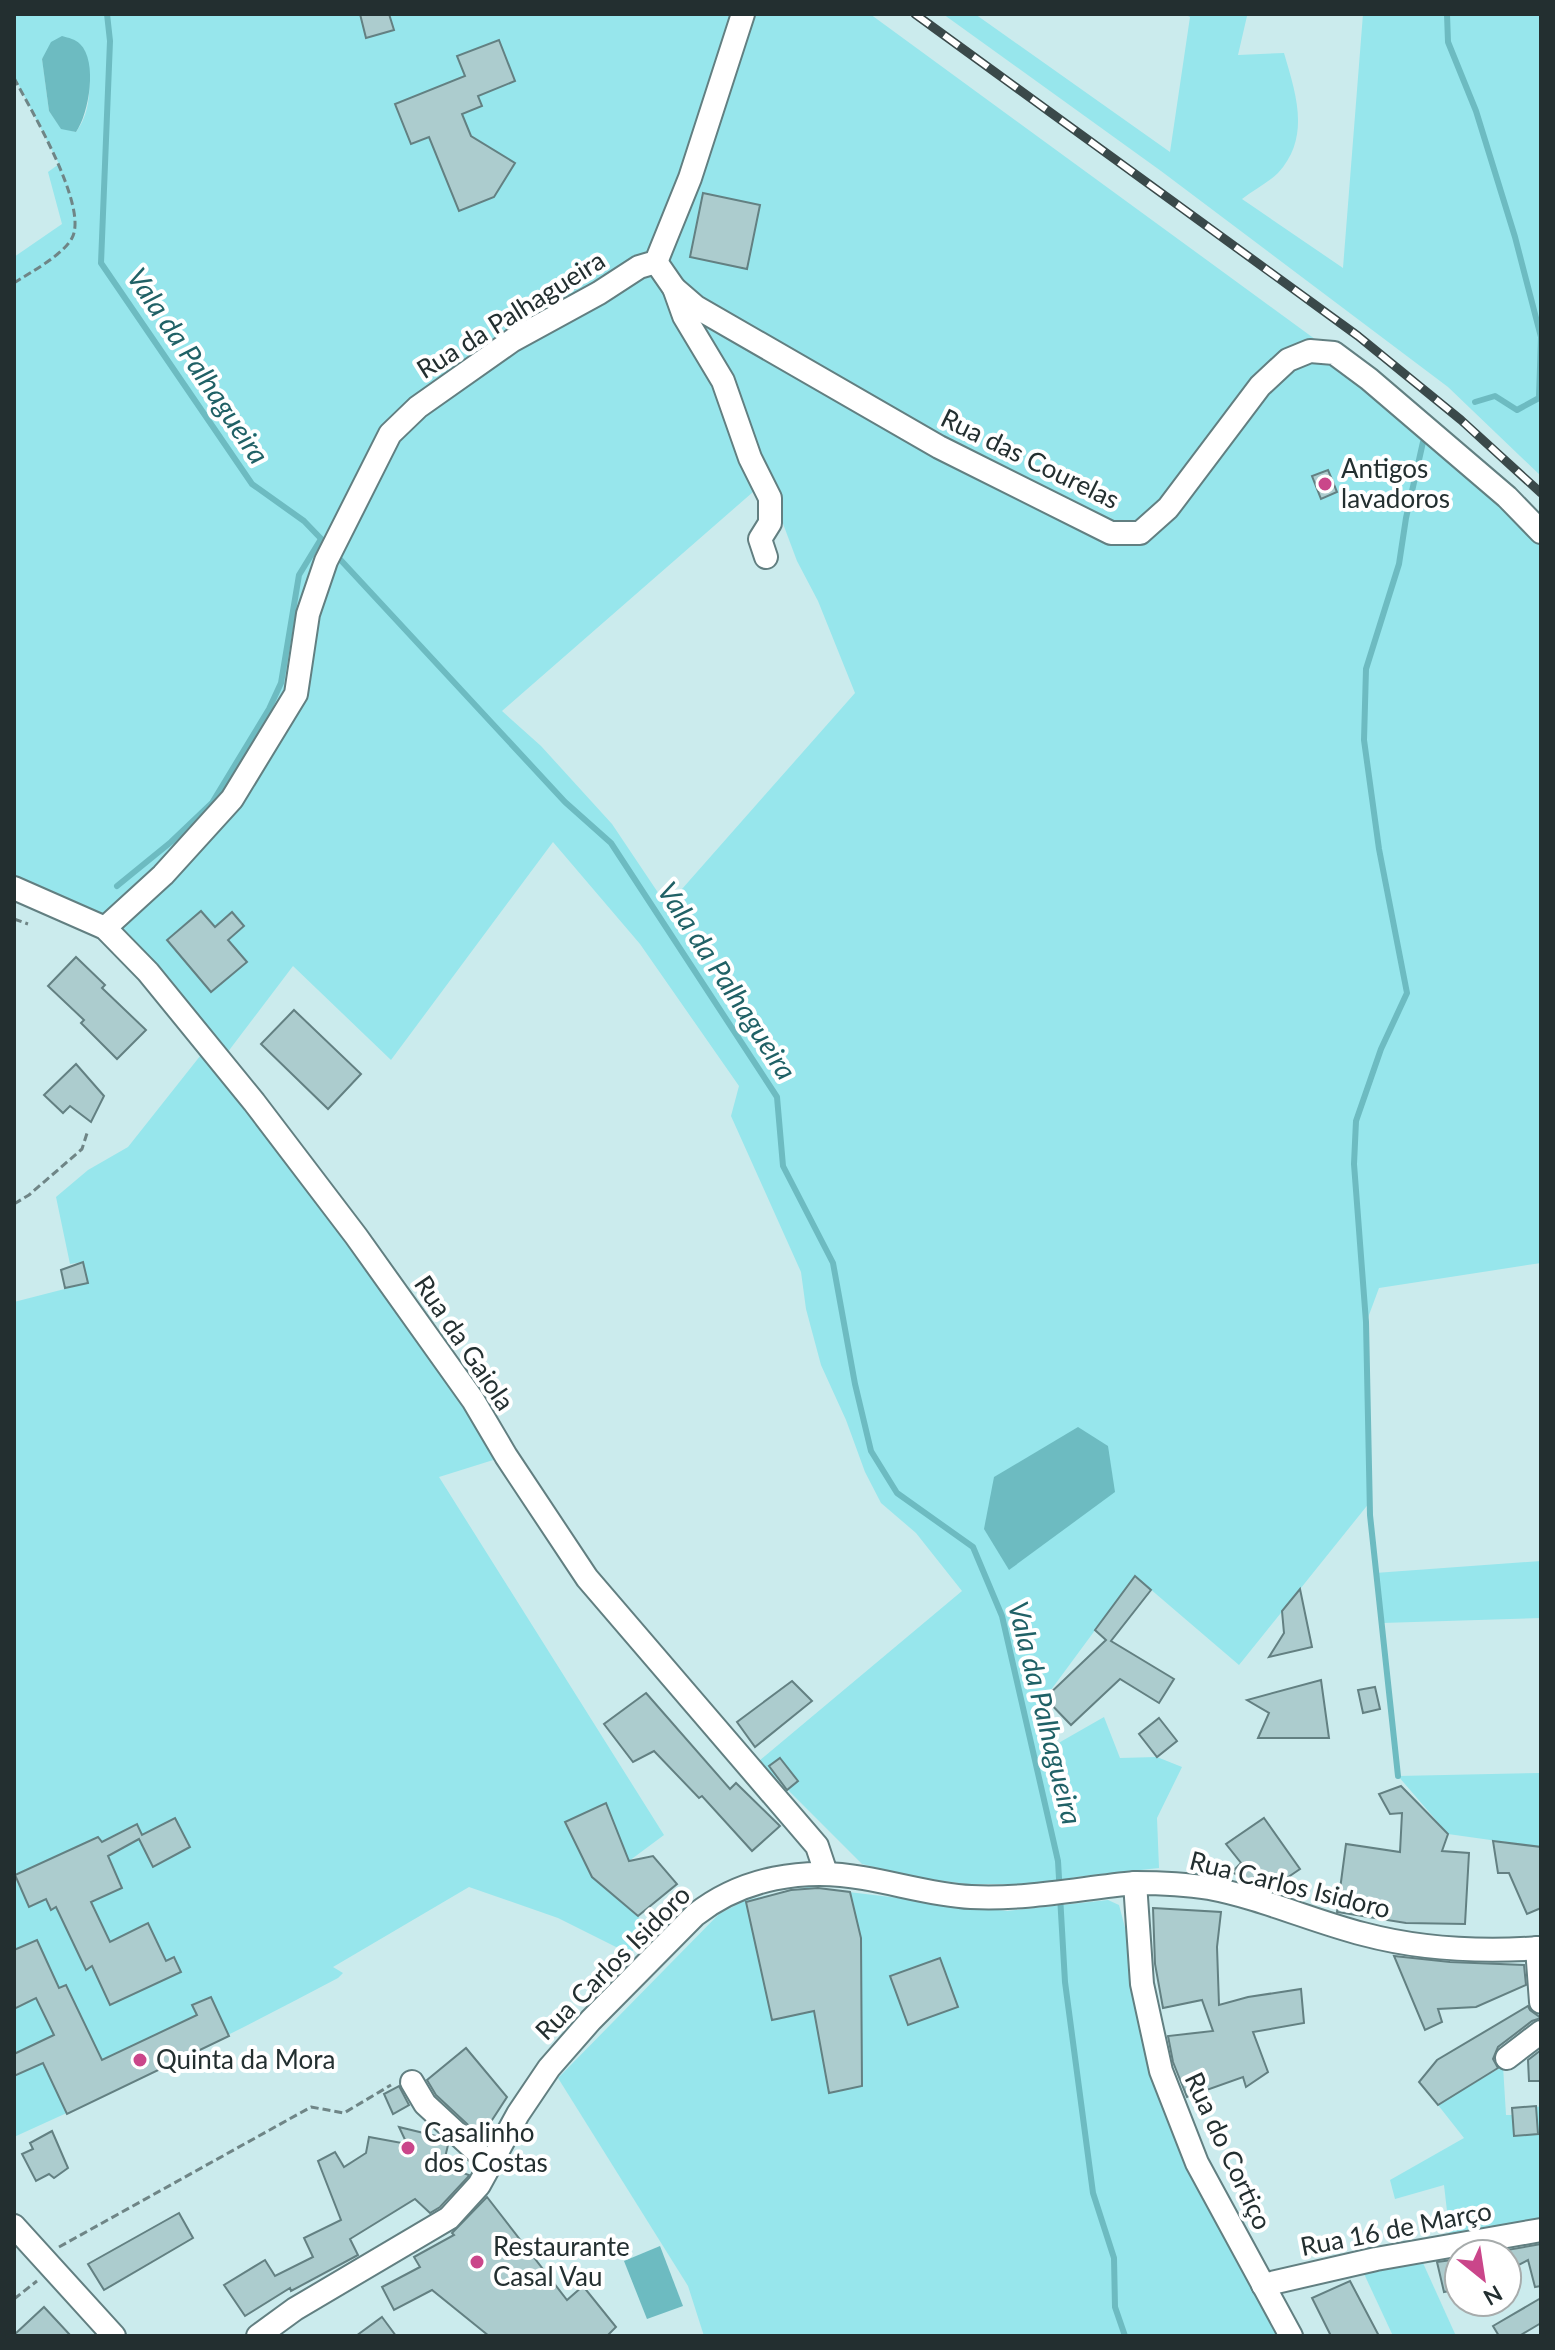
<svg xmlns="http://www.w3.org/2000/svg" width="1555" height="2350" viewBox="0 0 1555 2350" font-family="Lato,sans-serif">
<rect width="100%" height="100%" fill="#cbebed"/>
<g fill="#97e6ec" fill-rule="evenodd">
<path d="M14,14h856l464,339 -46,7 -120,148 -57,25 -436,-243 86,195 -259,226 39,35 71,78 55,82 188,-213 -37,-92 -21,-40 -30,-80 -75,-171 302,177 123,57h29l32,-35 102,-134c27,-16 37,-17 66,-5l195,162v731l-162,25 -13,35 4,179 -131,163 -104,-89 -90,122 -10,9 13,42 56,-32 16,41 37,-1 25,10 -25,51 2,50 -83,9 -30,7h-79l-54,-7 -51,-13 -103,-103 203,-170 -46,-58 -35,-30 -16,-31 -19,-52 -25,-55 -15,-56 -5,-37 -70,-156 8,-30 -99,-142 -87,-102 -162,218 -98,-94 -72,95 285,395 -67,21 225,358 -35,26 -23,-58 -41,19 27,55 46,39 9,17 -17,21 -72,-36 -89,-31 -136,80 10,6 -5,5c-106,56 -214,110 -324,159v-835l74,-19 -5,-21 -13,2 -14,-67 32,-27 40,-23 80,-101 -102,-117 -92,-41v-631l48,-33 -14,-52 11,-8 -45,-88zM42,58l48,15c-1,22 0,40 -14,59l-15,-4 -12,-17z"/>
<path d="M943,14h32l195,138 20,-135 -6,-3 6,2 55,-2 2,2 -9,39 46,-2c12,41 27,84 -6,120 -10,10 -25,17 -36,26l101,69 20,-254h178v462l-93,-89 -287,-216z"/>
<path d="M1541,1561v57l-159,5 -7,-50z"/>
<path d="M1541,1773v74l-93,-13 -50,-58z"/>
<path d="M807,1887l200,24 101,-11 11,5 21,79 18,87 130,265h-584l-16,-50 -130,-208 161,-164 27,-14z"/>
<path d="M1503,2066l3,49h6l2,21 24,-2 -7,-28 10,1v123l-90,16 -7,-61 -49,14 -5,-19 74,-42 -26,-33z"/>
<path d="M1418,2252l38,84h-63l-34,-73z"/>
</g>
<g fill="#6dbbc1">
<path d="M62,36c7,2 13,3 18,8 18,17 9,70 -4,88l-15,-3 -12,-18 -7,-52 9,-17z"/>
<path d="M1078,1427l30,19 7,46 -106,78 -25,-41 10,-52z"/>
<path d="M660,2246l23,60 -36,13 -23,-58z"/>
</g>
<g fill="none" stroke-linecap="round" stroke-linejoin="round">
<g stroke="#6dbbc1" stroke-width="6">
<path d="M107,14l3,27 -9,222 151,221 52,37 25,26"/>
<path d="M1447,14l1,28 28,69 39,126 26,100 -2,61 -22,12 -22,-14 -20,6"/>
<path d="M336,555l229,247 46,41 166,254 6,69 50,97 22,121 16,67 26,42 76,54 29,69 56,245 7,121 28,211 21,65 1,49 10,29"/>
<path d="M117,886l54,-44 41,-39 57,-94 12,-26 18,-108 22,-36"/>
<path d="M1398,1776l-28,-261 -4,-193 -12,-158 2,-43 25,-72 26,-56 -28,-144 -15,-109 2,-71 33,-105 7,-46 17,-76"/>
</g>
</g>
<g fill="#acccce" stroke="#638082" stroke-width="2">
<path d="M360,14h29l5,16 -28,8z"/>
<path d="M499,40l16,41 -37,15 4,10 -20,8 9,22 44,27 -21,34 -35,14 -30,-74 -18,7 -16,-40 70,-28 -8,-20z"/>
<path d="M703,193l57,12 -13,64 -57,-12z"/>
<path d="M1328,470l9,22 -16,7 -9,-23z"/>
<path d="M201,911l14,16 17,-15 12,14 -16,14 19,22 -36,30 -44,-52z"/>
<path d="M76,957l29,28 -3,3 44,42 -29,29 -36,-36 3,-3 -36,-34z"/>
<path d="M294,1010l67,64 -33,35 -67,-65z"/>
<path d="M76,1064l28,32 -13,26 -21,-16 -7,7 -19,-18z"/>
<path d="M83,1262l5,21 -23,5 -4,-18z"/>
<path d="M1135,1576l16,14 -40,51 63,38 -15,24 -39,-24 -49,46 -26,-27 61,-58 -11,-10z"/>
<path d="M1300,1589l12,58 -43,10 15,-24 -2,-22z"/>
<path d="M1321,1680l8,58h-71l11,-25 -22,-13z"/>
<path d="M792,1681l20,20 -57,46 -18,-25z"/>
<path d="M1375,1687l5,22 -17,4 -5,-23z"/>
<path d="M646,1693l84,96 6,-6 44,43 -28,25 -50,-55 -3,2 -45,-47 -21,11 -29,-38z"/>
<path d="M1159,1718l18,23 -20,16 -18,-23z"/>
<path d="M780,1758l18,23 -11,9 -18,-24z"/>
<path d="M1401,1786l47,48 -6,17 27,2 -4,71 -59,-1 -69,-11 9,-68 54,8 2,-39 -12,1 -11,-20z"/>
<path d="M606,1803l23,58 24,-5 24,28 -39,32 -46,-39 -27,-55z"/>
<path d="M175,1818l15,29 -37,20 -14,-28 -31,17 14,32 -31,14 19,40 38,-19 18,38 8,-4 7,15 -71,33 -18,-39 -6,4 -30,-63 -5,3 -5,-11 -17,8 -14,-32 83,-38 4,5 35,-18 5,11z"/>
<path d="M1264,1818l36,51 -25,17 -15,-12 -12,7 -16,-9 9,-9 -15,-19z"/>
<path d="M1493,1841l48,6v61l-14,6 -18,-41h-11z"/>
<path d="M818,1888l32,4 11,46 1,148 -33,7 -15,-82 -42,9 -26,-118 45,-12z"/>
<path d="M1153,1908l68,4 -4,35 2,58 29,-8 53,-8 3,34 -51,9 15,40 -22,15 -3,-10 -56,20 -14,-35 -5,-26 45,-5 -11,-31 -39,8 -8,-44z"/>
<path d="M37,1940l22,48 7,-3 36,75 95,-45 -5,-10 19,-8 18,39 -162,78 -24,-51 -29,13v-22l40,-19 -18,-37 -22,11v-59z"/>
<path d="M1394,1956l56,6 74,3 2,20 -50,22 -38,2 4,13 -17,8z"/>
<path d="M940,1958l18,49 -50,18 -18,-49z"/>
<path d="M1528,2006l2,4 11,8 -9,3 -34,26 -5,12 5,9 -60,37 -19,-23 18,-22z"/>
<path d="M466,2048l41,49 -26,40 -45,-42 -9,-15z"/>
<path d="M1541,2050v31h-12l-1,-21z"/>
<path d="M399,2086l10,19 -16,9 -9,-20z"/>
<path d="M1536,2106l2,28 -24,2 -2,-28z"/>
<path d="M399,2127l41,10 8,8 -5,21 26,9 -1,2 -28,30 -10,6 -15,-14 -65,40 8,16 -67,36 -1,-3 -45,28 -21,-31 41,-25 10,16 38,-19 -9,-19 37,-18 -23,-59 17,-9 9,15 22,-14 3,-16 38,7z"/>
<path d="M52,2131l16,37 -14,10 -5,-4 -13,7 -14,-27 11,-5 -3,-6z"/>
<path d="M487,2197l80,103 16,-14 33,41 -9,9h-118l-57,-46 -38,20 -12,-23 38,-20 -6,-10 40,-22 -2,-2z"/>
<path d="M179,2213l14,25 -89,52 -16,-26z"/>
<path d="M1541,2244v42l-6,1 -7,-27 -21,11v-21z"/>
<path d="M1459,2259v30l-15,3 -7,-30z"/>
<path d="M1350,2281l29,55h-48l-19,-38z"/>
<path d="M1541,2298v25l-22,13h-20l-6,-10z"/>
<path d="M44,2307l27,29h-57v-1z"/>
<path d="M382,2317l14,19h-40z"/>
</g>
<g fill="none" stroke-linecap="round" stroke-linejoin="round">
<defs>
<g id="minor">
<path d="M656,262l18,26 10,28 39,65 27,77 20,40v25l-10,16 6,18"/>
<path d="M674,288l22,19 243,140 172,86h29l28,-25 92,-122 28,-26 22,-9 24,2 35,26 138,118 34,35"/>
<path d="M14,888l91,40 43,44 106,130 102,134 117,164 33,56 81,122 230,268 9,27"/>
<path d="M105,928l58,-53 69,-76 64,-105 12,-80 18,-53 64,-127 28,-27 95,-67 86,-47 40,-26 17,-5 34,-84 53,-164"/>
<path d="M1135,1883l7,101 19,87 36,92 94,173"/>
<path d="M1537,1948l4,54"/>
<path d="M1507,2058l34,-26"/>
<path d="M412,2082l13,22 65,60"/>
<path d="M14,2226l100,110"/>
<path d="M1263,2285l113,-26 165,-29"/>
<path d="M258,2336l37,-27 154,-91 30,-33 39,-71 31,-46 42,-48 104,-105c47,-37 109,-48 168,-37 36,6 71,17 108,19 55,3 110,-9 164,-14 25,0 50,1 74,5 53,10 103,33 154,46 56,15 120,18 178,14"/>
</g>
</defs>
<use href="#minor" stroke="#627f81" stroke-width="26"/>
<g stroke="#6f8586" stroke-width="3" stroke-dasharray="8 4" stroke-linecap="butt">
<path d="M14,78c16,30 75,129 58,160 -9,17 -41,34 -58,45"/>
<path d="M14,919l14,5"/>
<path d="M14,1204l15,-9 53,-46 6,-19"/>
<path d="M59,2247l252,-140 33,6 47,-28"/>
<path d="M14,2299l23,-18"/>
</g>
<use href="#minor" stroke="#fff" stroke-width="22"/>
<defs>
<path id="rail" d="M915,14l443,322 103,84 80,73"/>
</defs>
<use href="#rail" stroke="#3a494a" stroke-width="9"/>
<use href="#rail" stroke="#fff" stroke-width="6" stroke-dasharray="18" stroke-linecap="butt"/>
</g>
<g fill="#ca468a" stroke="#fff" stroke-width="3">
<circle cx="1325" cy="484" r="8"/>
<circle cx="140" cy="2060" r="8"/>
<circle cx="408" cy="2148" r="8"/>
<circle cx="477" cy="2262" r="8"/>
</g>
<g text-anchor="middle" stroke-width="8" stroke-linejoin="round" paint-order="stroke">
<g font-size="26" fill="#232f30" stroke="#fff">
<text transform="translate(511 315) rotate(-32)" y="9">Rua da Palhagueira</text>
<text transform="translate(1030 459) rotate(26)" y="9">Rua das Courelas</text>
<text transform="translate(464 1343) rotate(56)" y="9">Rua da Gaiola</text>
<text transform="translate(1290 1885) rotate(14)" y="9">Rua Carlos Isidoro</text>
<text transform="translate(613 1963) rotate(-45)" y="9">Rua Carlos Isidoro</text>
<text transform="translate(1228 2151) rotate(65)" y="9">Rua do Cortiço</text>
<text transform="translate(1396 2229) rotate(-11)" y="9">Rua 16 de Março</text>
</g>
<g font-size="26" fill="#232f30" stroke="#fff" text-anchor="start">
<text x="1341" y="478">Antigos<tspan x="1341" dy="30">lavadoros</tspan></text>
<text x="156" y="2069">Quinta da Mora</text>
<text x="424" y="2142">Casalinho<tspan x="424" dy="30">dos Costas</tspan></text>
<text x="493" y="2256">Restaurante<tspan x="493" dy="30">Casal Vau</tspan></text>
</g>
<g font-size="28" font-style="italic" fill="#206166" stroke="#fff">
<text transform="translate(198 366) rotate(56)" y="10">Vala da Palhagueira</text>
<text transform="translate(727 981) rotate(57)" y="10">Vala da Palhagueira</text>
<text transform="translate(1045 1713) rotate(76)" y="10">Vala da Palhagueira</text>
</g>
</g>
<rect width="1555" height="2350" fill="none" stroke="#232f30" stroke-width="32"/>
<g transform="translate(1483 2278) rotate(150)"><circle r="38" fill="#ffffff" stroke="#a7acac" stroke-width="2"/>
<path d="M0-6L14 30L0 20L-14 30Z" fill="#ca468a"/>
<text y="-12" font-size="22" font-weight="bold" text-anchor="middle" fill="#232f30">N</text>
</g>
</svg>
